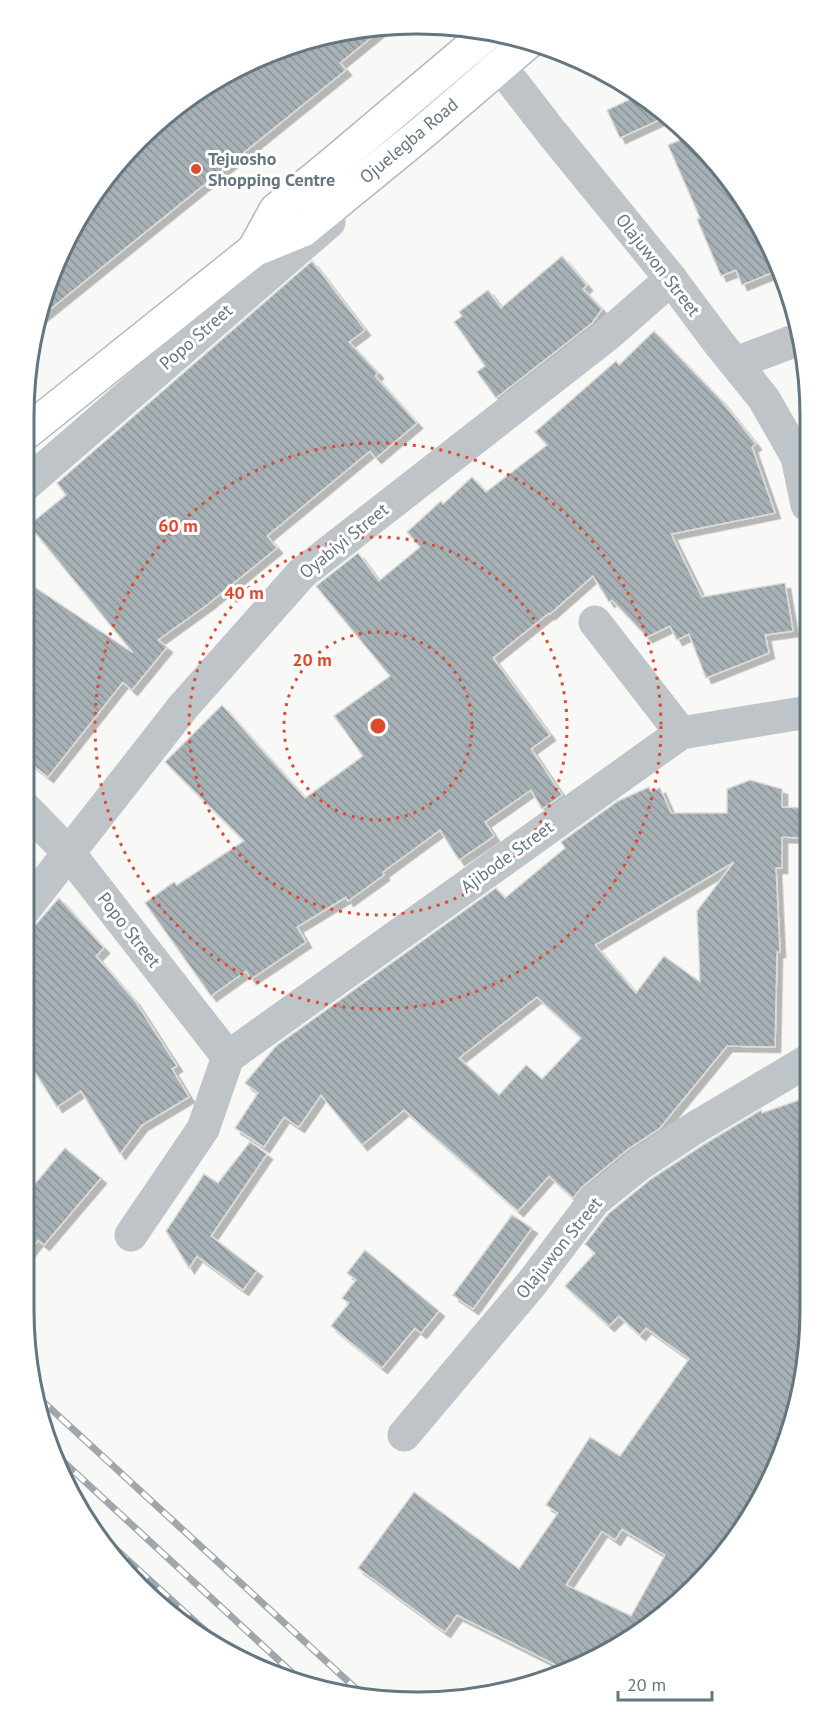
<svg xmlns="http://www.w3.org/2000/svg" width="834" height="1727" viewBox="0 0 834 1727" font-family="'PT Sans',sans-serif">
<defs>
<pattern id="building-back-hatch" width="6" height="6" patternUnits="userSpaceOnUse" patternTransform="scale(1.5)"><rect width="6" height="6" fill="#a6b0b5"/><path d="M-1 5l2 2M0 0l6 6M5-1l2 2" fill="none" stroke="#8b9498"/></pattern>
<filter id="shadow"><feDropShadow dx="5.5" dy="5.5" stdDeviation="0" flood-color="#0004"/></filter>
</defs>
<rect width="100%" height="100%" fill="#f8f8f6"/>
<g fill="url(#building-back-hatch)" stroke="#dadad8" stroke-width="1.5" fill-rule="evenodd" filter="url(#shadow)">
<path d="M384,27l-44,36 6,7 -308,249 16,-53 36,-68 49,-59 60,-49 68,-36 74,-23z"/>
<path d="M639,95l12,7 8,18 -39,18 -13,-28z"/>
<path d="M688,137l41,41 52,91 -39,16 -6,-15 -15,6 -24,-57 3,-1 -32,-73z"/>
<path d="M562,256l25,29 -4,4 19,20 -10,14 -96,75 -19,-26 8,-6 -31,-44 8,-6 -3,-4 29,-22 13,18z"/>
<path d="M312,261l53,69 -16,12 29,31 -3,3 42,47 -41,35 -6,-7 -103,85 10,12 -69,56 -50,36 9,7 -35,43 -9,-8 -75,95 -24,-19v-178l109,73 -104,-128 37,-30 -9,-12z"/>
<path d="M654,331l66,68 36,45 -4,3 23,66 -104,21 31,63 83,-14 8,48 -28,4 4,18 -63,25 -17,-44 -12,6 -7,-14 -23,11 -35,-37 -3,2 -16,-26 -43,38 -1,-1 -56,45 57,77 -19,14 31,46 -20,14 -11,-19 -46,32 9,14 -35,24 -19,-30 -57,42 1,3 -36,26 -2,-4 -49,30 9,15 -55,37 -5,-8 -35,25 -66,-93 29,-21 3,3 67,-44 -79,-79 57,-57 83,93 58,-42 -29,-40 56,-40 -74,-90 42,-33 21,28 41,-34 -13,-15 34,-31 2,3 29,-27 14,15 61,-47 -12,-13 81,-71 3,4z"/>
<path d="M750,780l32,9v18l22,1 -1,30 -21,-1v31h-6l4,84h-3l-2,95 -48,-1 -68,83 -31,20 -46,38 -9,11 -24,-22 -31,35 -114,-101 -42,35 -41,-50 -22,32 -15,-10 -20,30 -29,-19 23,-35 -13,-10 31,-37 220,-158 9,10 60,-50 -4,-6 57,-41 31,-14 2,4 9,-3 11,25h56v-24zM734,862l-37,49 3,71 -36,-26 -28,37 -41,-48zM537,997l44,41 -39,41 -16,-14 -27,30 -40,-37z"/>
<path d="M59,898l45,50 -8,8 39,45 42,65 -5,3 17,28 -47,28 -22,29 -39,-63 -24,16 -33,-52v-125l8,-3 6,-5z"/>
<path d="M799,1100l10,31 1,179 -8,77 -22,74 -22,34 -35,50 3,2 -14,22 -121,93 -25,8 -109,-55 -12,17 -87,-64 56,-76 105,77 39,-56 -12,-8 44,-68 30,19 69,-97 -43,-31 -6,7 -21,-19 -10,10 -44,-40 30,-33 -10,-9 23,-30 43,-35 52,-34 58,-35 1,3zM622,1529l43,26 -34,61 -65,-31 36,-54 13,9z"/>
<path d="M250,1142l17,12 -56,82 46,35 -14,19 -46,-34 -8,12 -23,-37 38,-57 14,9z"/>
<path d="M65,1148l36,30 -57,67 -6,-5 -14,18v-61z"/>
<path d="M512,1215l20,13 -59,81 -20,-14z"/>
<path d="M365,1250l74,61 -18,22 -6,-5 -33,40 -51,-42 18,-23 -7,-5 14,-18 -9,-7z"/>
</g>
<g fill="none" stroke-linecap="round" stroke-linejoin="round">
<defs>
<g id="major">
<path d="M254,250l22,-40 53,-43 161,-136"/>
<path d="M24,434l230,-184 49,-20 120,-98 105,-90"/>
</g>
</defs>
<use href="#major" stroke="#b3b9bc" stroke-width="36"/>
<g stroke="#bfc4c8" stroke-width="33">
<path d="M483,44l69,89 119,146 47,63 46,57 33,58 10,48"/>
<path d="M736,363l63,-24"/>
<path d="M24,486l305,-264"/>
<path d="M595,622l86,111"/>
<path d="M24,807l44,45 160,205"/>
<path d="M24,910l159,-203 119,-134 304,-237 65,-57"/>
<path d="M228,1057l453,-324 127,-21"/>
<path d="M131,1235l72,-106 25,-72"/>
<path d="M404,1435l128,-152 62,-82 46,-37 53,-35 116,-69"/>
</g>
<use href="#major" stroke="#fff" stroke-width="33"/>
<defs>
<g id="rail">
<path d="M39,1398l325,298"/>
<path d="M54,1453l245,226"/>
<path d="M96,1531l127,116"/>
</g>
</defs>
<use href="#rail" stroke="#9fa7ac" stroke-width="7"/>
<use href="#rail" stroke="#fff" stroke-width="4.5" stroke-dasharray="14" stroke-linecap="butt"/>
</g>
<g fill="none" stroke="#df492f" stroke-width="3" stroke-dasharray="3 6">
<circle cx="378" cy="726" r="94"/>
<circle cx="378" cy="726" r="189"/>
<circle cx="378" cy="726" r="283"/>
</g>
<circle fill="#df492f" stroke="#fff" stroke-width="2" cx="196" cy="169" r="6"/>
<g text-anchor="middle" stroke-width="6" stroke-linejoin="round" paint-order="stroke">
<g font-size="18" fill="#647680" stroke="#fff">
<text transform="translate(409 141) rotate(-40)" y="6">Ojuelegba Road</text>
<text transform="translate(658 265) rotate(52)" y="6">Olajuwon Street</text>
<text transform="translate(196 337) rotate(-41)" y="6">Popo Street</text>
<text transform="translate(344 541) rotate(-39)" y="6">Oyabiyi Street</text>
<text transform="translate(507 857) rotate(-36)" y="6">Ajibode Street</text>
<text transform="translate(129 930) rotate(52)" y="6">Popo Street</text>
<text transform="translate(559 1248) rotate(-51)" y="6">Olajuwon Street</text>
</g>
<g font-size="18" font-weight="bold" fill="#647680" stroke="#fff" text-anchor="start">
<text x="208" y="165">Tejuosho<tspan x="208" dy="21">Shopping Centre</tspan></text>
</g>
</g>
<path d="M0 0H834V1727H0ZM416 34H418A382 382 0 0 1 800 416V1310A382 382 0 0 1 418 1692H416A382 382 0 0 1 34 1310V416A382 382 0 0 1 416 34Z" fill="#fff" fill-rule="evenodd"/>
<path fill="none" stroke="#647680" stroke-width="3" d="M416 34H418A382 382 0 0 1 800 416V1310A382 382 0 0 1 418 1692H416A382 382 0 0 1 34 1310V416A382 382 0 0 1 416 34Z"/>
<circle cx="378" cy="726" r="9" fill="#df492f" stroke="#fff" stroke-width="3"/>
<g font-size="18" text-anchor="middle" font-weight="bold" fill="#df492f" stroke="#fff" stroke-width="6" stroke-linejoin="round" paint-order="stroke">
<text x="178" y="532">60 m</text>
<text x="244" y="599">40 m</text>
<text x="312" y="666">20 m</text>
</g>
<path d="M618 1691v9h94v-9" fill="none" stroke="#647680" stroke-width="3"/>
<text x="627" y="1691" font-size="18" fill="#647680" stroke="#ffffff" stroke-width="4.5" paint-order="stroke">20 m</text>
</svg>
